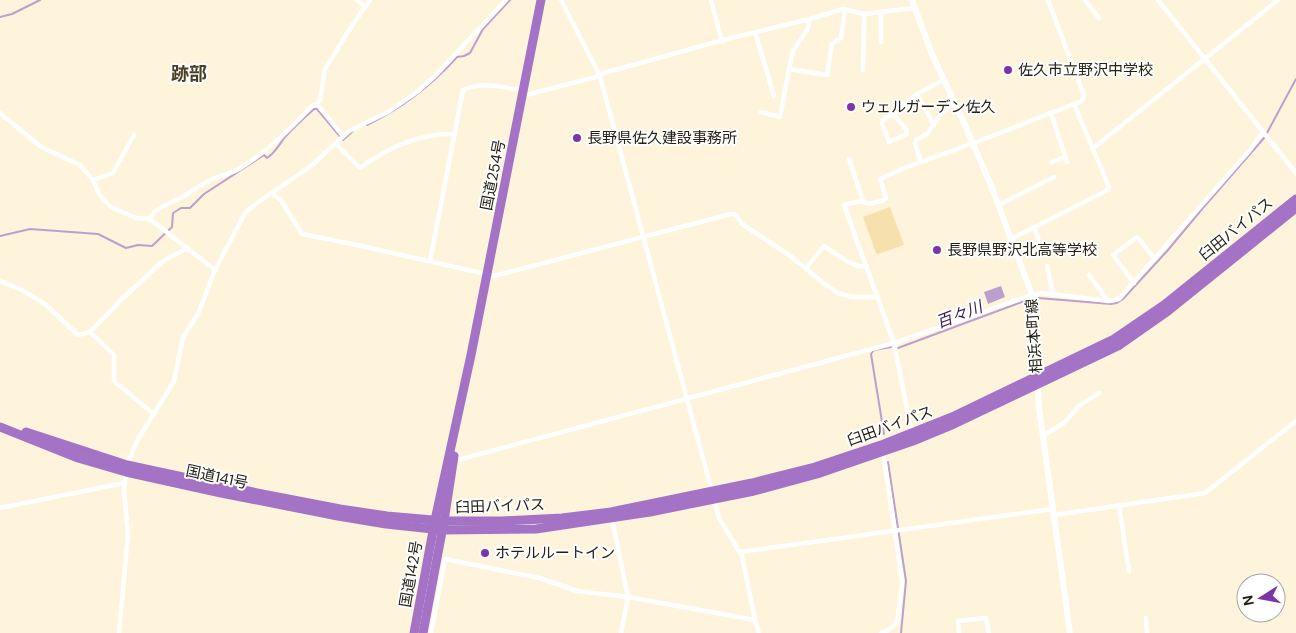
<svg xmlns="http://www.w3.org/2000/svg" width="1296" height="633" viewBox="0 0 1296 633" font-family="'DM Sans','Noto Sans JP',sans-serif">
<rect width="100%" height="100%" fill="#fef4db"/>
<path fill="#f6e0ad" d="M890,207l14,38 -26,9 -2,-1 -13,-36z"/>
<path fill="#bba0cf" d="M1001,286l4,11 -17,7 -4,-12z"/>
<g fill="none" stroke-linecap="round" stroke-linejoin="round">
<g stroke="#bba0cf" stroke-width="2">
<path d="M0,17l12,-3 28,-14"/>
<path d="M367,125c35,-17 64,-39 90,-68l7,-1 6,-3 13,-24 27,-29"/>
<path d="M1267,133l29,-54"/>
<path d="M0,236l30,-7 68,5 28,14 12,-3 14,1 20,-19 1,-14 8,-5h9l14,-14 60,-39 3,3c8,-5 12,-13 18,-21 9,-10 19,-19 29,-28h3l26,31 10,-9"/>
<path d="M1038,298l73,6 6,-1 6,-4 45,-49 34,-41 62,-71"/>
<path d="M898,348l129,-48"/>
<path d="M884,434l-13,-80 3,-4 17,-3"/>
<path d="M888,462l18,119 -5,52"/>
</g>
<g stroke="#fff" stroke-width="4.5">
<path d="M357,0l7,6"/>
<path d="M561,0l39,76 112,416"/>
<path d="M711,0l11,42"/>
<path d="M1085,0l14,18"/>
<path d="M1158,0l138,173"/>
<path d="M881,12v30"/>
<path d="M810,19l-3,11 -14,21 -4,18 38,6 5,-31 9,-6 4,-28"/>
<path d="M755,32l19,64"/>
<path d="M863,70l1,-56"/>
<path d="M917,94l17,31"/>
<path d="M522,96l78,-20 4,-3 123,-34 83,-20 33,-10 21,5 50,-6"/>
<path d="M317,104l26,32"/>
<path d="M761,112l19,5 9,-48"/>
<path d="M0,113l41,34 39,18 13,15 8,17 10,10 25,11 14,1 65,51"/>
<path d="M1051,113l16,49"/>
<path d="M894,115l12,14 1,5 -18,8 -7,-18 1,-4 18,-11 2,-4 14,-11 27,-14"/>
<path d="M335,143l25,25c27,-20 60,-35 95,-34"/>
<path d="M1092,149l186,-149"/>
<path d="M849,159l14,42"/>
<path d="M921,162l-6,-19 1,-3 11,-6 15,-21 12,-11"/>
<path d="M1052,162l13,-5"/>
<path d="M93,180l20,-7 21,-38"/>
<path d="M271,193l10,7 21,34 60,12 132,30 237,-62h4l7,10 50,33 30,25 16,11 14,4h26"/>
<path d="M999,205l55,-28"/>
<path d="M150,219c5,-13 23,-16 34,-23 11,-7 21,-14 33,-19 8,-3 15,-4 22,-8 28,-17 50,-39 73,-63l5,-2 3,-4 5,-31 28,-45 17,-24"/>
<path d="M1034,227l7,20"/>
<path d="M1011,239l97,-49 1,-3 -35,-83"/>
<path d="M430,261l33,-171c20,-9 39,-3 60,1"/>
<path d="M1047,266l6,29"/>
<path d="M806,268l18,-22c14,9 27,21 43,21"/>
<path d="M1089,275l19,26"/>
<path d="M0,281l22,9 23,14 33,31 12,-3 32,-33 41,-38 25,-13"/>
<path d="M1134,283l-21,-28 24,-18 18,22"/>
<path d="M90,332l24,23v25l2,3 38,31"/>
<path d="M912,434l-18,-91 -50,-138 17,-4 9,3 14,-4 2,-2 -6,-19 22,-10 77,-28 103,-40 2,-6 -36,-95"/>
<path d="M1043,436l22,-14 14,-16 20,-13"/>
<path d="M454,461l440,-118 138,-48 10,-2 67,8 10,-2 131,-149 13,-18"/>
<path d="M127,465l10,-24 37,-60 9,-44 15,-23 17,-44 30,-57 8,-7 58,-40 38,-35 39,-19 29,-20 19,-17 70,-75"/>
<path d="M714,499l5,19 23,38 13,64 4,13"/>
<path d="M1119,505l10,66"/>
<path d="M0,508l124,-25"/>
<path d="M1054,515l151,-22 91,-72"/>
<path d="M612,519l16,78 -7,36"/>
<path d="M740,552l313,-43"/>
<path d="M1146,618l1,15"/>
<path d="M119,633l9,-99 -4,-42 2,-19"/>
<path d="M431,633l14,-74 94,19 38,13 51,6 127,23"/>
<path d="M881,633l6,-2 7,-5 4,-7 4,-38 -19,-130"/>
<path d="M959,633l-1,-12 28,-3 3,15"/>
</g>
<path stroke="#fff" stroke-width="6" d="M912,0l19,52 33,71 28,65 40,107 7,113 31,225"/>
<g stroke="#a473c6" stroke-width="9">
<path d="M0,427l78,31 48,14 95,21 117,23 48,8 56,6 94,-1 114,-17 104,-21 63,-17 96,-33 41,-17 164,-78 50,-35 128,-103"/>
<path d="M26,432l101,33 135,29 78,15 47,7 57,5h58l60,-3 49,-6 141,-29 63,-16 69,-23 68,-27 162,-78 50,-34 132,-106"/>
<path d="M414,633l21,-113 36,-165 70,-355"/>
<path d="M423,633l21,-112 10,-65"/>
</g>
</g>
<g fill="#7c35a7" stroke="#fff" stroke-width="2">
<circle cx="1008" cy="70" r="5"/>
<circle cx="851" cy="107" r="5"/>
<circle cx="577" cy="138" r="5"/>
<circle cx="937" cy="250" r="5"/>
<circle cx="485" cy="553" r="5"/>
</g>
<g text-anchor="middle" stroke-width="4" stroke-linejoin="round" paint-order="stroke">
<g font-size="15" fill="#242014" stroke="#fff" text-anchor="start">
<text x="1018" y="75">佐久市立野沢中学校</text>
<text x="861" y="112">ウェルガーデン佐久</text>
<text x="587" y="143">長野県佐久建設事務所</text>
<text x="947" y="255">長野県野沢北高等学校</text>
<text x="495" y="558">ホテルルートイン</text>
</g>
<g font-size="15" fill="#242014" stroke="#fff">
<text transform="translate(493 175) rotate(-79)" y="5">国道254号</text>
<text transform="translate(1236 229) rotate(-39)" y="5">臼田バイパス</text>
<text transform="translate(1034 336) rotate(-94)" y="5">相浜本町線</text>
<text transform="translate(890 426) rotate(-20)" y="5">臼田バイパス</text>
<text transform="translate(217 477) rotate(12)" y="5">国道141号</text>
<text transform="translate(500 506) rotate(-2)" y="5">臼田バイパス</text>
<text transform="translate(411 574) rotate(-80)" y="5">国道142号</text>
</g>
<g font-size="16" font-style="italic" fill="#3c1952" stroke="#fff">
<text transform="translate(959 314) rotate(-21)" y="6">百々川</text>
</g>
<g font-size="18" font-weight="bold" fill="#493e24" stroke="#fff">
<text x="189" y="80">跡部</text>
</g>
</g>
<g transform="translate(1261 598) rotate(259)"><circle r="24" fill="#ffffff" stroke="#a7a6a1"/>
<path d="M0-4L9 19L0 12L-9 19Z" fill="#7c35a7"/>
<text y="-8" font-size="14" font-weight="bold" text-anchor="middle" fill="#242014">N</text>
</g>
</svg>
